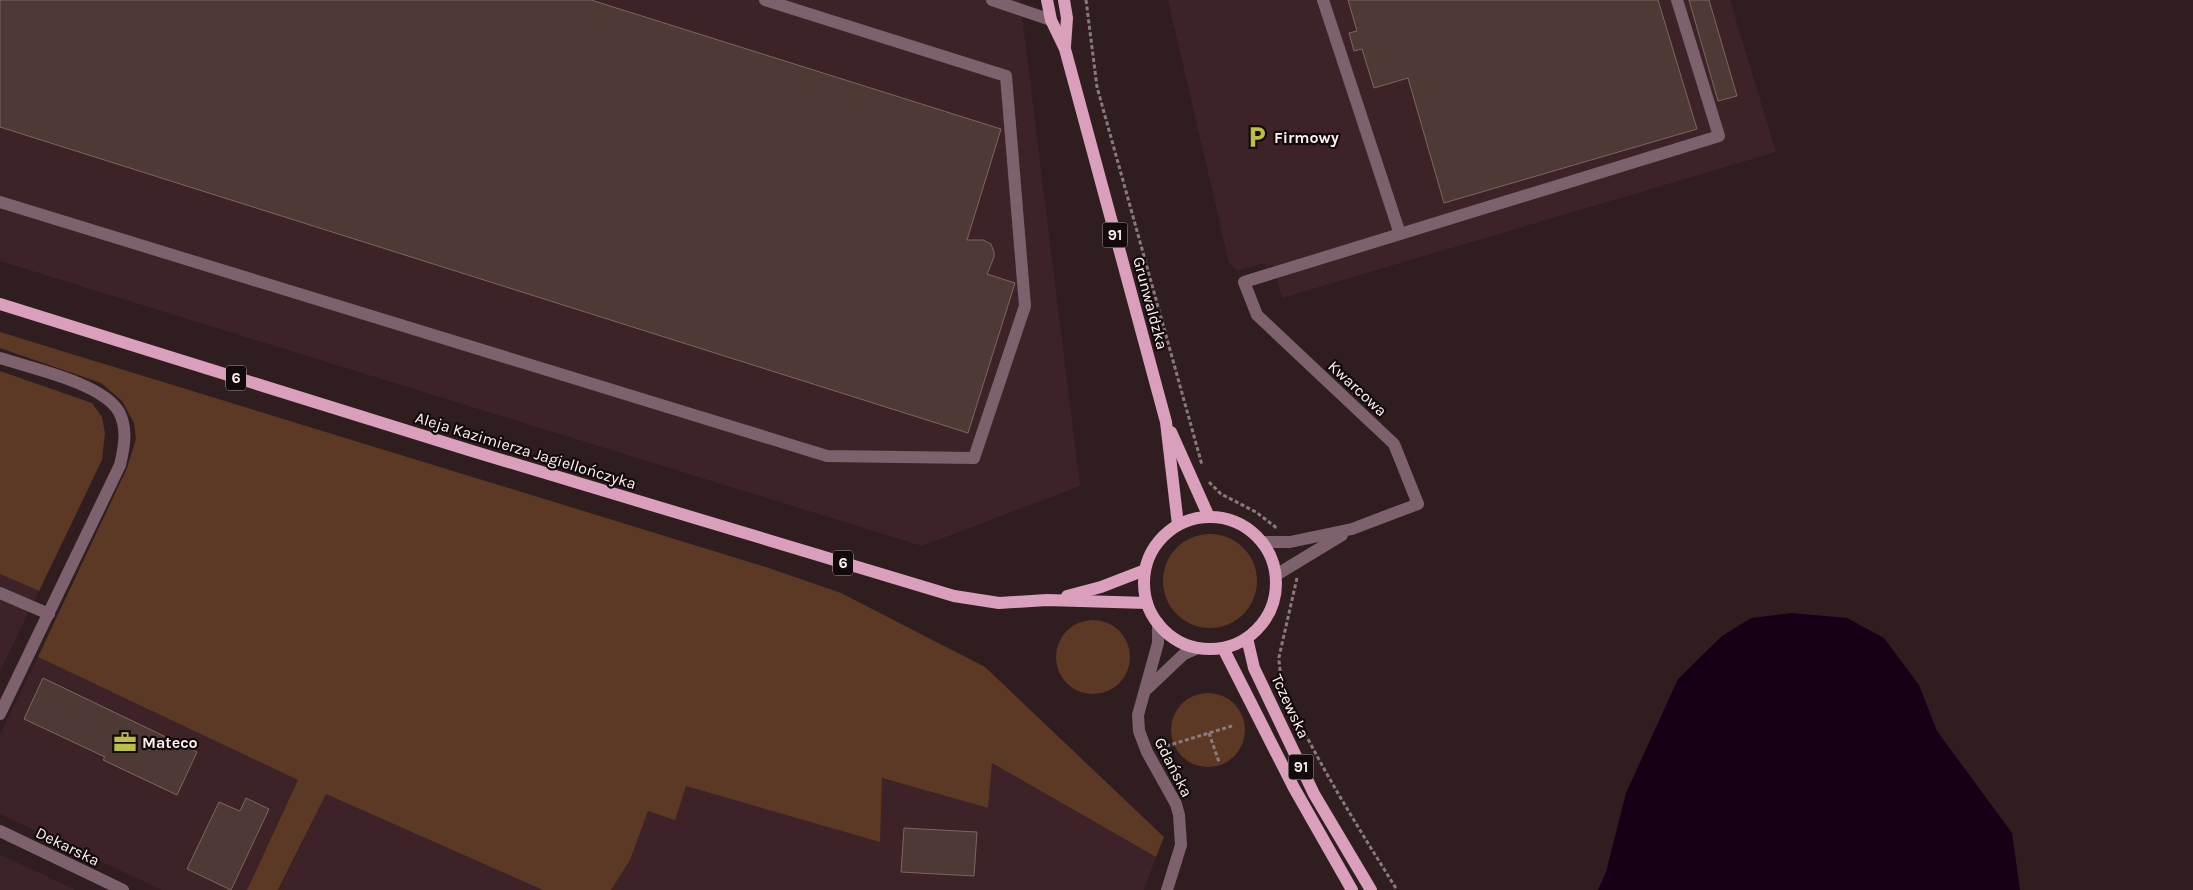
<svg xmlns="http://www.w3.org/2000/svg" width="2193" height="890" viewBox="0 0 2193 890" font-family="Karla,sans-serif">
<rect width="100%" height="100%" fill="#301d20"/>
<g fill="#3d2327">
<path d="M0,0h1020l60,486 -158,60 -922,-285z"/>
<path d="M1168,0h562l46,152 -494,146 -9,-33 -7,2 -1,-4 -28,8 -8,-8z"/>
<path d="M0,574l39,17 -39,80z"/>
<path d="M38,657l260,123 -51,110h-85l-162,-76v-80z"/>
<path d="M992,763l164,94 -12,33h-533l19,-30 18,-50 38,-24 194,55 1,-63 107,30z"/>
<path d="M326,794l217,96h-264z"/>
<path d="M0,855l40,18 35,17h-75z"/>
</g>
<g fill="#5c3925">
<path d="M0,332l766,235 75,26 144,74 179,170 -8,20 -164,-94 -4,45 -106,-30 -2,64 -194,-56 -11,34 -27,-9 -18,49 -19,30h-68l-217,-96 -48,96h-31l51,-110 -260,-123 89,-189 9,-29 -2,-16 -12,-22 -21,-18 -101,-35z"/>
<path d="M0,371l92,32 10,14 3,16 -3,27 -63,131 -39,-17z"/>
<circle cx="1210" cy="581" r="47"/>
<circle cx="1093" cy="657" r="37"/>
<circle cx="1208" cy="730" r="37"/>
</g>
<path fill="#160016" d="M1791,613l56,5 37,20 35,47 18,46 75,102 8,57h-422l8,-18 20,-79 52,-114 44,-43 29,-18z"/>
<g fill="#4e3935" stroke="#7d6662">
<path d="M0,0h591l410,129 -34,111h16l8,4 3,8v5l-7,17 28,9 -47,150 -968,-306z"/>
<path d="M1348,0h310l39,129 -253,74 -36,-125 -34,10 -12,-39 -8,2 -5,-18 8,-2z"/>
<path d="M1689,0h20l28,96 -19,5z"/>
<path d="M43,678l154,74 -20,43 -74,-35 2,-3 -81,-38z"/>
<path d="M246,798l23,11 -38,81 -44,-21 32,-67 21,9z"/>
<path d="M904,828l73,4 -3,44 -73,-4z"/>
</g>
<g fill="none" stroke-linecap="round" stroke-linejoin="round">
<g stroke="#8b7a7c" stroke-width="3" stroke-dasharray="4 2.5" stroke-linecap="butt">
<path d="M1086,0l11,87 105,378"/>
<path d="M1209,482l12,12 35,18 22,17"/>
<path d="M1297,578l-18,79c0,28 16,57 29,82 27,52 58,101 89,151"/>
<path d="M1209,733l10,29"/>
<path d="M1160,748l72,-22"/>
</g>
<g stroke="#7d626e" stroke-width="12">
<path d="M992,0l59,20"/>
<path d="M1323,0l77,234"/>
<path d="M0,202l827,254 147,2 51,-152 -19,-230 -241,-76"/>
<path d="M0,358c30,10 103,25 119,54 9,17 5,36 1,53l-120,249"/>
<path d="M1262,542h28l62,-13 66,-25 -24,-60 -137,-129 -13,-33 475,-146 -42,-136"/>
<path d="M1276,575l66,-40"/>
<path d="M0,593l49,21"/>
<path d="M1158,623v20l-20,72 1,16 8,21 29,52 3,11 2,30 -14,45"/>
<path d="M1147,689l37,-35 14,-6"/>
<path d="M0,831l123,59"/>
</g>
<g stroke="#daa0bb" stroke-width="12">
<path d="M1047,0l4,20 14,29 101,373 12,103"/>
<path d="M1064,0l3,18 -2,28"/>
<path d="M0,304l472,147 482,145 45,7 48,-3 100,3"/>
<path d="M1171,432l38,85"/>
<circle cx="1210" cy="583" r="66"/>
<path d="M1067,596l34,-9 44,-17"/>
<path d="M1247,638l7,30 60,126 57,96"/>
<path d="M1223,648l71,140 58,102"/>
</g>
</g>
<defs>
<symbol id="parking-bare" viewBox="-9 -9 18 18"><path d="M-3.5-5.5H1a3.5 3.5 0 0 1 0 7H-1V5.5H-3.5ZM-1-3.4V-.6H.8a1.4 1.4 0 0 0 0-2.8Z" fill="#bcbf44" stroke="#120a0b" stroke-width="2.5" paint-order="stroke"/></symbol>
<symbol id="office-bare" viewBox="-9 -9 18 18"><path d="M-6-3h4V-5.5h4V-3h4V5H-6ZM-1-4.5V-3h2v-1.5ZM-6 0V1H6V0Z" fill="#bcbf44" stroke="#120a0b" stroke-width="2.5" paint-order="stroke"/></symbol>
</defs>
<g fill-rule="evenodd">
<use href="#parking-bare" x="1241" y="121" width="32" height="32"/>
<use href="#office-bare" x="109" y="726" width="32" height="32"/>
</g>
<g text-anchor="middle" stroke-width="4.5" stroke-linejoin="round" paint-order="stroke">
<g fill="#120a0b" stroke="#b8acad" stroke-width="1">
<rect x="1102.5" y="222.5" width="25" height="25" rx="4"/>
<rect x="226" y="365.5" width="20" height="25" rx="4"/>
<rect x="833" y="550.5" width="20" height="25" rx="4"/>
<rect x="1288.5" y="754.5" width="25" height="25" rx="4"/>
</g>
<g font-size="15" font-weight="bold" fill="#fff1f2">
<text x="1115" y="240">91</text>
<text x="236" y="383">6</text>
<text x="843" y="568">6</text>
<text x="1301" y="772">91</text>
</g>
<g font-size="16" font-weight="bold" fill="#fff1f2" stroke="#120a0b" text-anchor="start">
<text x="1274" y="143">Firmowy</text>
<text x="142" y="748">Mateco</text>
</g>
<g font-size="16" fill="#fff1f2" stroke="#120a0b">
<text transform="translate(1151 303) rotate(75)" y="6">Grunwaldzka</text>
<text transform="translate(1358 388) rotate(43)" y="6">Kwarcowa</text>
<text transform="translate(526 450) rotate(17)" y="6">Aleja Kazimierza Jagiellończyka</text>
<text transform="translate(1291 706) rotate(65)" y="6">Tczewska</text>
<text transform="translate(1174 767) rotate(63)" y="6">Gdańska</text>
<text transform="translate(68 846) rotate(26)" y="6">Dekarska</text>
</g>
</g>
</svg>
